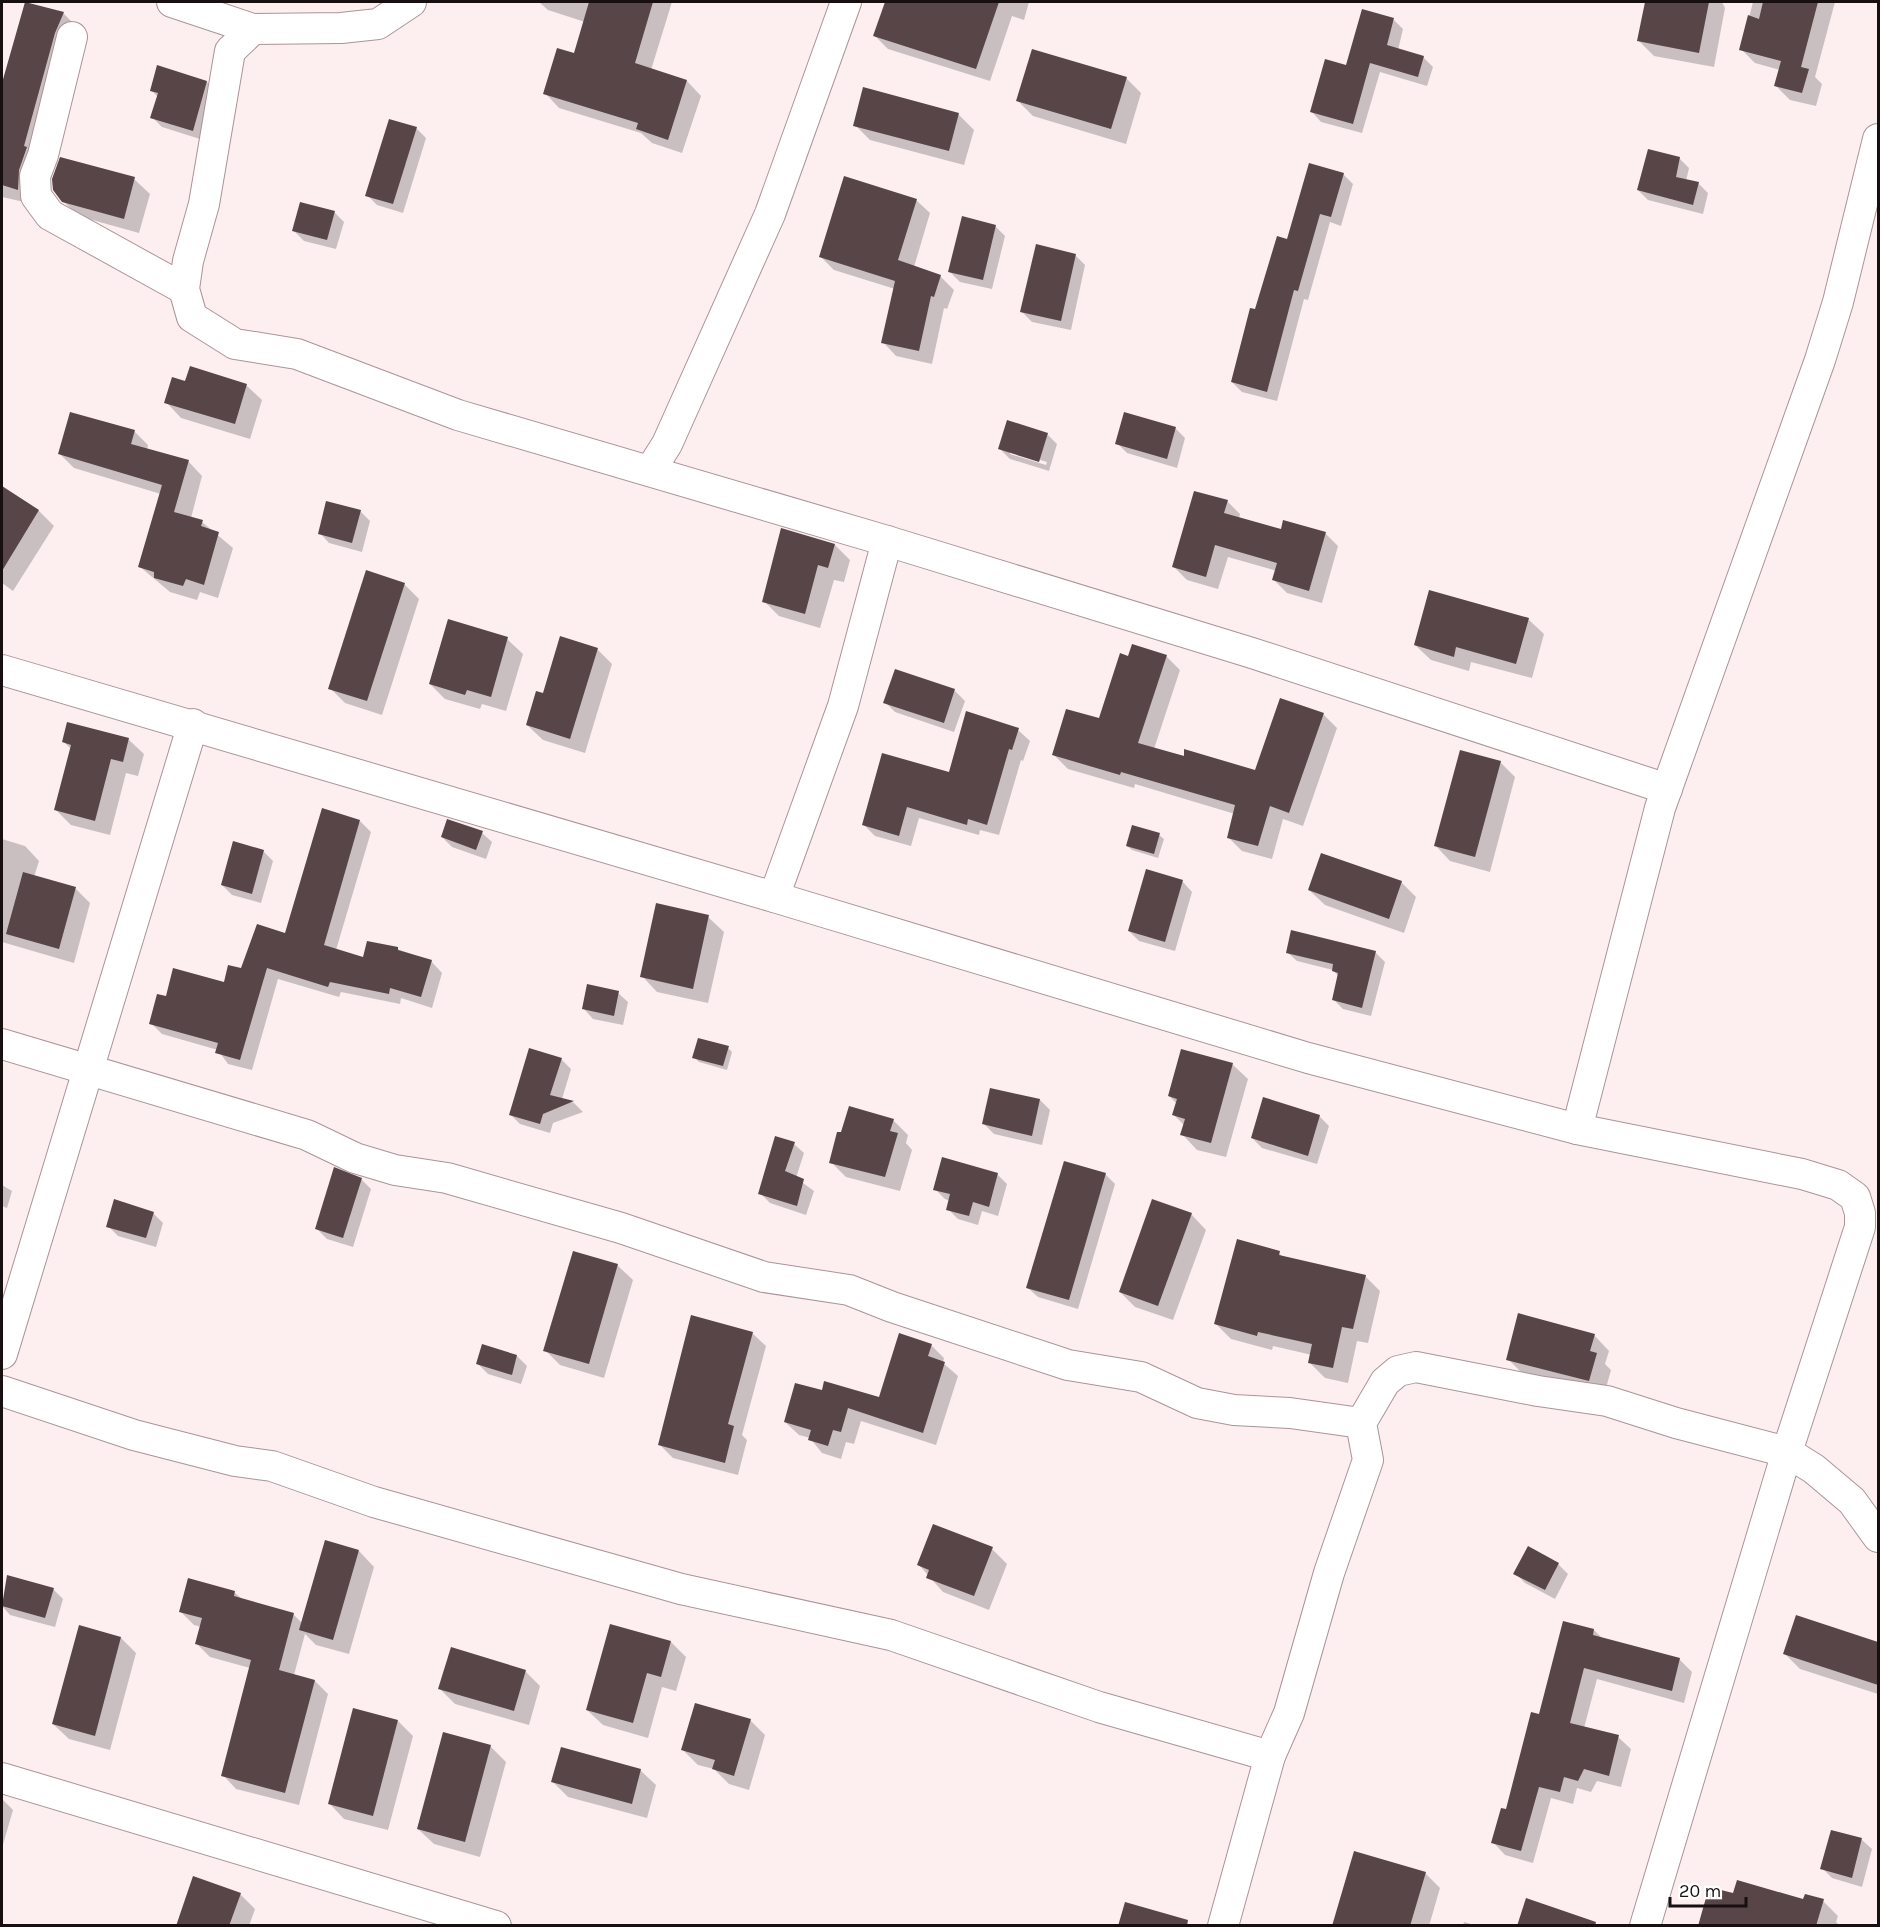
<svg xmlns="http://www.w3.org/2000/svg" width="1880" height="1927" viewBox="0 0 1880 1927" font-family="Karla,sans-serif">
<rect width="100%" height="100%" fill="#fdeff0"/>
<g fill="#0003" fill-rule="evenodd">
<path d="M539,2h133l-21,68 36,11 14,15 -19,57 -30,-10 -11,-10 -82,-25 -14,-15 30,-38 10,-33 -37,-12z"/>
<path d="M886,2h47l35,11 3,-11h58l-5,18 -12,-4 -22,65 -102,-32 -13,-13z"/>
<path d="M1646,2h76l3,6 -11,59 -60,-11 -16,-16z"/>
<path d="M1753,2h82l-20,75 7,7 -6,22 -26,-6 -14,-14 4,-16 -25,-7 -14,-14z"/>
<path d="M26,3l37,10 15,15 -45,176 -31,-7v-114z"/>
<path d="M1394,20l9,9 -5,21 25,7 10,10 -6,19 -47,-14 -18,61 -41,-11 -9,-10 35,-45z"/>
<path d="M1126,78l15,15 -15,51 -93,-28 -15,-15z"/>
<path d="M207,82l10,10 -14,48 -41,-13 -10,-10 6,-20 -7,-7z"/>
<path d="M865,89l94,26 15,15 -10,35 -94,-25 -15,-15z"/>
<path d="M416,128l10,10 -23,75 -26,-8 -10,-10z"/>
<path d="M1679,158l10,10 -3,13 12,2 10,10 -5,21 -55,-14 -10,-10z"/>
<path d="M1343,174l10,10 -12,42 -11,-4 -22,78 -4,-1 -27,102 -35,-9 -10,-10 24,-71 32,-70z"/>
<path d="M134,179l16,15 -11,39 -61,-17 -15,-15z"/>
<path d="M916,200l14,13 -16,54 26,9 14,14 -7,19 -3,-1 -12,56 -36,-8 -13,-14 12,-53 -61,-19 -13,-13z"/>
<path d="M334,212l10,10 -8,27 -32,-8 -10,-10z"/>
<path d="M995,226l10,10 -13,53 -32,-7 -10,-10z"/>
<path d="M1075,255l10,10 -14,65 -39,-8 -10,-10z"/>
<path d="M246,385l16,15 -12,39 -69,-21 -15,-16z"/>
<path d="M1176,429l9,9 -8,30 -50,-15 -10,-10z"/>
<path d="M134,431l14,14 -1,5 41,11 14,15 -11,42 11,4 31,26 -15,50 -18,-6 -3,8 -27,-8 -31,-26 22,-72 -87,-26 -14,-14z"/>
<path d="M1047,434l10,10 -8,27 -39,-12 -10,-10zM1010,451l37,11 -1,3 -36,-11z"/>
<path d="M2,488l37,23 15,15 -41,65 -11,-8z"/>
<path d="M1227,501l13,13 -1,5 43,12 43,2 13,13 -16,57 -35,-10 -13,-13 3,-9 -49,-14 -10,32 -31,-9 -13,-13z"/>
<path d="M360,511l10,10 -8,31 -33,-9 -9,-10z"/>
<path d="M782,530l53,15 15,15 -6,22 -10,-2 -14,48 -41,-12 -15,-15z"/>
<path d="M404,584l15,15 -37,116 -37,-12 -15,-15z"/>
<path d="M1528,619l16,15 -12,44 -61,-16 -2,9 -38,-11 -16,-15z"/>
<path d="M507,639l16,15 -17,57 -24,-7 -2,5 -35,-10 -15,-15z"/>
<path d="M597,649l15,15 -27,89 -42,-13 -16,-15 17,-30z"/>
<path d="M1166,656l14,14 -26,79 102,23 67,-58 14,14 -34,98 -20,-7 -11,40 -30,-8 -14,-14 7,-23 -100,-30 -1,4 -66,-19 -14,-14 46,-35 29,-62z"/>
<path d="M896,671l59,20 10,10 -11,31 -59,-20 -10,-10z"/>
<path d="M1018,730l12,11 -7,20 -2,-1 -22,75 -19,-5 -1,5 -60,-17 -8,28 -36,-10 -12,-12z"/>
<path d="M128,739l16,15 -6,22 -12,-3 -16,62 -39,-10 -15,-15 15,-61 -7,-7z"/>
<path d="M1500,762l15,15 -25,95 -40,-11 -15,-16z"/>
<path d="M360,821l11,11 -35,118 29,9 32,-10 34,12 11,12 -10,35 -31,-10 -1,6 -59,-12 -2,5 -61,-18 -26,91 -24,-6 -10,-14 -56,-16 -11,-11 16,-26 58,-13 61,-49z"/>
<path d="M482,833l10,9 -6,17 -34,-12 -10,-10z"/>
<path d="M1159,835l5,4 -6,19 -26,-8 -5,-4z"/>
<path d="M2,839l23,7 14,15 -5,16 42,12 14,14 -16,60 -72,-21z"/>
<path d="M263,851l10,10 -12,42 -29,-8 -10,-10z"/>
<path d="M1147,871l36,11 9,10 -17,59 -36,-10 -10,-10z"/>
<path d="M1401,882l15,15 -12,36 -79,-28 -16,-15z"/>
<path d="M708,917l16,15 -16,71 -51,-11 -15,-16z"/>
<path d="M1287,952h88l10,10 -14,54 -28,-7 -9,-9 5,-23 -6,-7 -36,-9z"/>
<path d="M618,993l10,9 -5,23 -30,-6 -9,-10z"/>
<path d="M728,1048l4,4 -5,18 -28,-8 -5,-5z"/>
<path d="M561,1059l10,10 -9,30 12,4 9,9 -30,11 -3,10 -30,-9 -10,-10z"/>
<path d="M1232,1064l16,15 -22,78 -29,-7 -15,-16 2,-9 -10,-10 3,-11 -8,-8z"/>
<path d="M1040,1100l10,10 -8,35 -48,-11 -10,-10z"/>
<path d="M1319,1116l10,10 -12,38 -55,-16 -10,-10z"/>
<path d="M893,1120l15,15 -2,8 6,7 -12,41 -54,-14 -15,-15z"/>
<path d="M794,1144l10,9 -8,25 18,13 -8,24 -36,-12 -10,-10z"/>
<path d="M997,1174l10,10 -9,32 -16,-5 -4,14 -20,-6 -10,-10 2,-8 -5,-2 -10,-10z"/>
<path d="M1105,1174l10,10 -37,125 -40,-12 -10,-9z"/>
<path d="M361,1179l10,10 -18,58 -26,-8 -10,-10z"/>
<path d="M2,1185l10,6 -5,17 -5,-2z"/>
<path d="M153,1213l10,10 -7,24 -38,-11 -10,-10z"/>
<path d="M1191,1214l15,16 -33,90 -38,-13 -15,-15z"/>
<path d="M1279,1253l5,5 81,18 15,15 -12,52 -11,-2 -9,42 -23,-5 -15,-15 2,-8 -39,-9 -1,4 -41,-11 -15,-15z"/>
<path d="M617,1265l16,15 -29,98 -44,-13 -15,-15z"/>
<path d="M692,1317l60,16 14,13 -24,89 5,5 -9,35 -65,-17 -13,-13z"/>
<path d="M1594,1335l15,16 -4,13 6,6 -7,25 -81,-21 -15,-15z"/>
<path d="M931,1345l13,13 -1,5 15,13 -22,69 -75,-24 -7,23 -8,-2 -5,17 -19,-6 -12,-15 -11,-3 -14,-13 38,-30 57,7z"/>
<path d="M517,1356l10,10 -6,18 -33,-10 -10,-10z"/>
<path d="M992,1549l15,15 -18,46 -46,-18 -24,-27z"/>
<path d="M359,1551l15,16 -25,87 -33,-9 -11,-11 -11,41 21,6 13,13 -29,111 -63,-16 -13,-14 27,-107 -40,-11 -13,-13 4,-17 -7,-2 -14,-14 54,-19 8,7 51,15 10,10z"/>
<path d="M1558,1564l10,10 -13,25 -30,-16 -10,-10z"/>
<path d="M8,1577l45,12 10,10 -8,28 -45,-12 -8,-9z"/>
<path d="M1797,1617l81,27v50l-78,-25 -15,-15z"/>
<path d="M1594,1630l8,8 77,21 13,13 -8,31 -87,-24 -13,49 34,9 13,12 -10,38 -24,-6 -6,11 -14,-4 -4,16 -22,-6 -18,65 -28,-8 -12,-13 14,-31 33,-95z"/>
<path d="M121,1638l15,15 -26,97 -41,-11 -16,-15z"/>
<path d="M671,1642l15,15 -10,34 -14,-4 -14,51 -45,-13 -16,-15z"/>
<path d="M525,1671l15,15 -11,39 -74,-21 -15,-15z"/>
<path d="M750,1720l15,15 -16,55 -20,-6 -15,-15 -16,-4 -15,-15z"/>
<path d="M398,1721l15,15 -25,94 -44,-11 -15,-16z"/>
<path d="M444,1734l47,13 15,15 -26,95 -46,-13 -16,-15z"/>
<path d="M640,1770l16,15 -9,33 -79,-21 -15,-15z"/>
<path d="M2,1799l11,11 -11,38z"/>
<path d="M1832,1832l30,8 10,9 -10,38 -30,-9 -10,-10z"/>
<path d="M1425,1873l15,15 -11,38h-96z"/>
<path d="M240,1894l15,15 -6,17h-71z"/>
<path d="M1734,1895l89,6 15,15 -2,6 4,4h-140z"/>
<path d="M1464,1922l14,4h-15z"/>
</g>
<g fill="#584548">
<path d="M25,2l39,10 -9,21 -31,113 3,1 -8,23 -1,20 -16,-5v-102z"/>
<path d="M589,2h64l-18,61 52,17 -19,60 -32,-11 2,-6 -95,-29 14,-46 17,5z"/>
<path d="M885,2h114l-23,67 -103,-33z"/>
<path d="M1645,2h64l-10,51 -62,-12z"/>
<path d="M1763,2h55l-17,65 8,2 -7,24 -28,-7 7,-25 -42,-11 9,-35 11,4z"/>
<path d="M1362,9l32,9 -7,27 37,11 -6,21 -48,-14 -17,61 -43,-12 15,-53 21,6z"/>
<path d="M1032,49l95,28 -16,52 -95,-28z"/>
<path d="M157,65l50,16 -14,50 -43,-13 8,-25 -8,-2z"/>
<path d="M863,87l96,26 -10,38 -96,-25z"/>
<path d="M389,119l28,8 -24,77 -28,-8z"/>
<path d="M1648,149l32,8 -4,20 23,5 -6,23 -56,-15z"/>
<path d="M60,157l75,20 -11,42 -62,-17 -9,-12 -1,-11z"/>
<path d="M1309,163l35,10 -13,44 -11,-3 -22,77 -4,-1 -27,102 -36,-10 19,-74 5,1 22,-73 10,3z"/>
<path d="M844,176l73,23 -19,61 43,15 -7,22 -3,-1 -12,55 -38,-8 14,-62 -76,-24z"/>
<path d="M300,202l35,9 -8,29 -35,-9z"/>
<path d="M962,216l34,9 -13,55 -35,-8z"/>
<path d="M1036,244l40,10 -15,67 -41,-9z"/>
<path d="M190,366l57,18 -12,40 -71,-21 8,-26 13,4z"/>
<path d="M70,412l65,18 -4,14 58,16 -15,52 29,8 -2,6 18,6 -15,53 -18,-6 -3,7 -29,-8v-6l-16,-5 24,-82 -104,-31z"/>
<path d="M1124,412l52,15 -9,32 -52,-15z"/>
<path d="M1007,420l41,13 -9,29 -41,-13z"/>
<path d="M2,486l37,24 -37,61z"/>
<path d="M1194,491l34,9 -4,13 57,16 2,-9 43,12 -17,59 -37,-11 5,-17 -62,-18 -9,32 -34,-10z"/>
<path d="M326,501l35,9 -9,33 -34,-9z"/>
<path d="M781,528l54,16 -7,24 -10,-3 -13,49 -43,-12z"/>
<path d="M366,570l39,13 -38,118 -39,-12z"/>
<path d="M1429,590l100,28 -13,46 -60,-17 -2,10 -40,-12z"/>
<path d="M448,619l60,18 -17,60 -24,-7 -2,5 -36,-11z"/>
<path d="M560,636l38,12 -28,91 -44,-14 10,-34 7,2z"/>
<path d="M1132,644l35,11 -29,88 46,13v-7l71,21 25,-72 44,15 -35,100 -19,-7 -12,40 -31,-8 8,-33 -114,-33 -1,3 -68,-20 14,-46 33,9 21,-65 8,3z"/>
<path d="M895,669l60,20 -11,34 -61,-20z"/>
<path d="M966,711l53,17 -7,22 -3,-1 -22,76 -19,-6 -1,6 -60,-18 -8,29 -37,-11 20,-72 67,19z"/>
<path d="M67,722l62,16 -6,24 -12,-3 -16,62 -41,-11 17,-65 -9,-3z"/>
<path d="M1460,750l41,11 -26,96 -41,-11z"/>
<path d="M322,808l38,12 -36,125 39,12 4,-16 31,6v3l34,10 -11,37 -31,-9 -1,6 -59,-12 -2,5 -61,-19 -27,92 -25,-7 3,-10 -69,-19 8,-30 9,2 7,-28 51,14 4,-17 13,3 16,-44 28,9z"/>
<path d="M447,819l36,12 -7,19 -35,-13z"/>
<path d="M1132,825l28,8 -6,21 -28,-8z"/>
<path d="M233,841l31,9 -12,44 -31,-9z"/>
<path d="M1321,853l81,28 -13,38 -81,-29z"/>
<path d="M1146,869l37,11 -18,62 -37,-11z"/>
<path d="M23,872l53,15 -17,62 -53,-15z"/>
<path d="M656,903l53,12 -16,74 -53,-12z"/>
<path d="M1291,930l85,21 -14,57 -30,-8 6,-27 -6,-2 1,-7 -47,-11z"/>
<path d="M587,984l32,7 -5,25 -32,-7z"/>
<path d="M698,1038l31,8 -6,20 -31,-8z"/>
<path d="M529,1048l33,10 -12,37 24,6 -31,13 -3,10 -31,-9z"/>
<path d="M1181,1049l52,14 -22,80 -31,-8 5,-16 -13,-4 5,-16 -9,-3z"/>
<path d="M990,1088l50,11 -8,37 -50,-12z"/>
<path d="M1263,1097l57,18 -12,41 -57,-18z"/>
<path d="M849,1106l45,13 -4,12 8,2 -13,44 -56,-14 8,-31h4z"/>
<path d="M775,1136l20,6 -10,29 19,8 -7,27 -39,-12z"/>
<path d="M942,1157l56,16 -9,34 -16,-5 -4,14 -23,-6 4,-16 -17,-4z"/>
<path d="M1064,1161l42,12 -37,127 -43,-12z"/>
<path d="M334,1167l28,11 -19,60 -28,-9z"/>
<path d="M114,1199l40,13 -8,26 -40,-11z"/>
<path d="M1152,1199l40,14 -34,93 -39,-14z"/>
<path d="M1237,1239l43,12 -1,4 87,20 -13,54 -11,-2 -9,41 -25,-5 4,-19 -54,-12 -1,4 -43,-12z"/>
<path d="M573,1251l45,13 -29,100 -46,-13z"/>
<path d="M1518,1313l77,21 -5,17 7,2 -8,28 -83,-21z"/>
<path d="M691,1315l62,17 -25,92 6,2 -9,37 -67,-18z"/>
<path d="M899,1333l33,11 -4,12 17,6 -22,71 -75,-25 -7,24 -8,-2 -5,16 -20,-6 3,-10 -27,-8 11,-39 27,7 2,-9 55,16z"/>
<path d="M482,1344l35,11 -5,20 -36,-11z"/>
<path d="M933,1524l60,23 -19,49 -48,-18 3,-8 -12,-5z"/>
<path d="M325,1540l34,10 -26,90 -34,-10z"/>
<path d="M1528,1546l31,17 -14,27 -32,-16z"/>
<path d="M7,1575l47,13 -9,30 -43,-12z"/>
<path d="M188,1578l47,13 -1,5 60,17 -15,57 36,10 -30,113 -64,-17 30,-116 -56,-16 7,-26 -23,-6z"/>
<path d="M1796,1615l82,27v43l-95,-31z"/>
<path d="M1563,1621l31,8 -1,6 87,23 -8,33 -88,-23 -14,55 49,12 -10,41 -25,-7 -6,12 -14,-4 -4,15 -21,-5 -18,64 -30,-8 10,-35 5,1 25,-97 8,2z"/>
<path d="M610,1624l61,17 -10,36 -14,-4 -14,50 -47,-13z"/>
<path d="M79,1625l42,12 -26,99 -43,-12z"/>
<path d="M451,1647l75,23 -12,41 -76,-22z"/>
<path d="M695,1703l56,16 -17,57 -22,-7 3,-9 -34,-10z"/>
<path d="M353,1708l45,12 -25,96 -45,-12z"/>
<path d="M443,1732l48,13 -26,97 -48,-13z"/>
<path d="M561,1747l80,22 -9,35 -81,-22z"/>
<path d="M1831,1830l31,8 -10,40 -32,-9z"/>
<path d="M1354,1851l72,21 -16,54h-78z"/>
<path d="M193,1876l48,17 -12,33h-53z"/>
<path d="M1737,1880l66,19 2,-5 19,5 -8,27h-118l11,-39 24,6z"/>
<path d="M1526,1898l70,24 -1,4h-78z"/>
<path d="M1125,1902l63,18 -1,6h-69z"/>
</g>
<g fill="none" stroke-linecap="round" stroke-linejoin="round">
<defs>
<g id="minor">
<path d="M172,2l81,27"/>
<path d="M411,2l-33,22 -37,4 -88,1 -23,22 -26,153 -16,57 -4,28 8,28 43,27 62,10 161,61 429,126 365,112 415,136"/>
<path d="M72,37l-29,118 -8,21 1,20 14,19 134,74"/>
<path d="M650,471l17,-27 103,-230 76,-212"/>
<path d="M2,670l772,227 534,161 269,71 225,45 36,11 17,12 5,16v14l-73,225 -142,474"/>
<path d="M774,897l69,-191 44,-165"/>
<path d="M2,1044l305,91 48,23 40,12 52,8 174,50 143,49 85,13 43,17 176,58 73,12 56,26 37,7 56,3 71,10"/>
<path d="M1577,1129l83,-321 160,-448 18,-58 40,-163"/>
<path d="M2,1354l191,-630"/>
<path d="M2,1391l132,44 101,26 37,5 102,36 307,87 210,46 208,72 171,49"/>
<path d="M2,1778l494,148"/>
<path d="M1223,1926l47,-170 19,-43 40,-140 39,-113 -7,-37 24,-41 13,-11 18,-4 122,24 69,10 69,22 111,29 27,17 38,32 26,36"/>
</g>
</defs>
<use href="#minor" stroke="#aa9497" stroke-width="32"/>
<use href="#minor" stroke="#fff" stroke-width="30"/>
</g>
<rect width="1880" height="1927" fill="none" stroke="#170f10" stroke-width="6"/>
<path d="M1670 1897v9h76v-9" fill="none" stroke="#170f10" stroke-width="3"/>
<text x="1679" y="1897" font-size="18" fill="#170f10" stroke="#ffffff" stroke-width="4.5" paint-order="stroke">20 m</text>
</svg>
